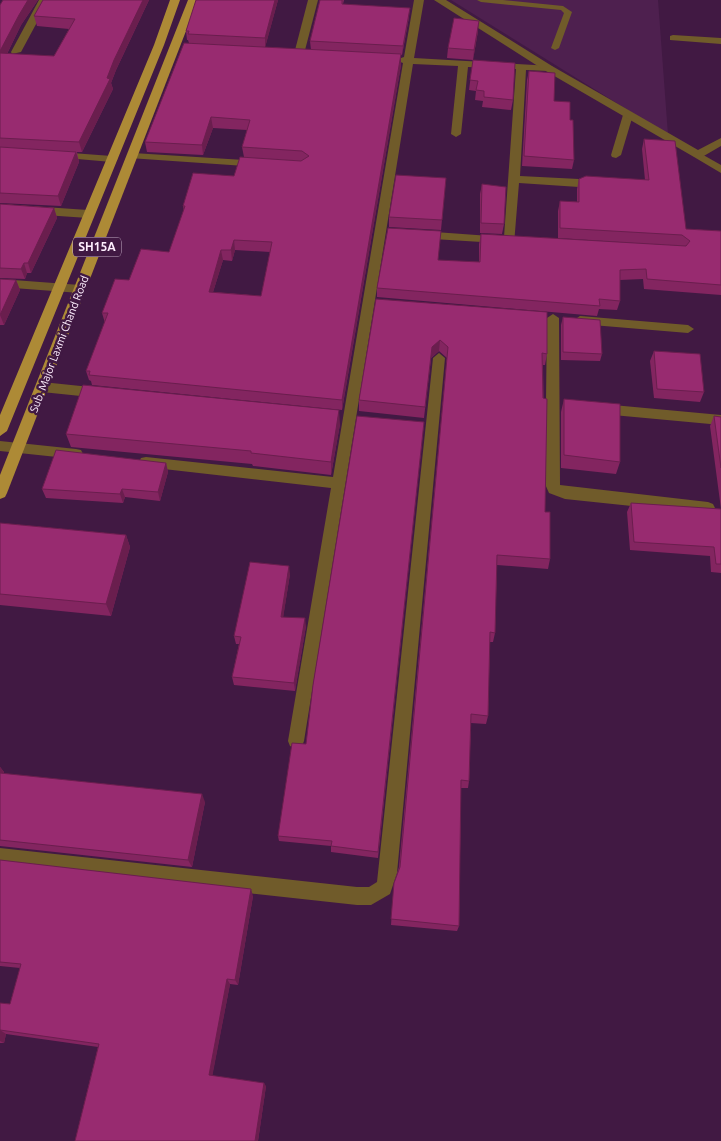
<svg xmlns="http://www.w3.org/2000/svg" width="721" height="1141" viewBox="0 0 721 1141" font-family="Ubuntu,sans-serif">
<rect width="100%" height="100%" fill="#411943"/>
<path fill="#4e204f" d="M451,0h207l10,135z"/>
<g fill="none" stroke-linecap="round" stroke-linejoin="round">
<path fill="#705b2a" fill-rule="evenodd" d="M477,0h26l60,6 9,6 -13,36 -4,2 -4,-2 13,-35 -3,-3 -80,-8z"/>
<g fill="#705b2a" fill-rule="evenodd">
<path d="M39,0h10l-28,52 -9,2 -1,-2z"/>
<path d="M308,0h10l-14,54 -5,3 -5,-3z"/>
<path d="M414,0h10l-10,58 138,8 1,2 -5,3 -22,-1 -6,106 59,3 6,4 -6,4 -60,-4 -5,61 -97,-6v-6l4,-1 83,6 12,-168 -48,-2 -7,67 -5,3 -5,-3 7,-68 -45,-2 -109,677 -2,5 -6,3 -6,-3 -2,-5 43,-253 -185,-21 -5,-1 -2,-4 2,-4 5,-1 187,20 70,-414 -8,-3 9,-3z"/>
<path d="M673,35l48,3v6l-51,-4v-4z"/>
<path d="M628,112l5,3 -12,40 -5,3 -4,-1 -1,-2 12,-40z"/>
<path d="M58,152l54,4 6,3 -6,3 -58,-5 -1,-2z"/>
<path d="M698,152l23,13v8l-27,-16v-4z"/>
<path d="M133,153l125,8 6,3 -6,3 -129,-9 -1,-2z"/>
<path d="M0,204l88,6 6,4 -6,4 -88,-6z"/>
<path d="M0,279l80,6 6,4 -6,4 -80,-6z"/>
<path d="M553,314l6,4 1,167 148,17 5,2 2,4 -2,4 -5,2 -143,-15 -16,-6 -4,-9 2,-166z"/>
<path d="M580,316l108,9 6,4 -6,4 -108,-9 -6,-4z"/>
<path d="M439,353l6,5 -48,515 -7,21 -19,11h-14l-357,-39v-18l357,39h12l8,-5 56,-524z"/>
<path d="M42,382l58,6 7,5 -7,5 -58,-6 -7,-5z"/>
<path d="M602,404l119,11v10l-119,-11 -7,-5z"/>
<path d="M0,441l76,8 5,1 2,4 -2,4 -5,1 -76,-8z"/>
</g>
<path fill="#705b2a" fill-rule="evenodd" d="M434,0h12l106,66 146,84 23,-12v8l-19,11h-8l-150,-87z"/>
<g fill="#ad8a36" fill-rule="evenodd">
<path d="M170,0h10l-16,45 -157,386 -7,5v-21l154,-370z"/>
<path d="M188,0h10l-191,493 -2,4 -5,2v-24z"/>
</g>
</g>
<g fill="#832560" fill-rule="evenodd">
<path d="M3,0h35l-17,25 -14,29 47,2 15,-27 -32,-3 -3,-10 9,-16h106l-33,70 -5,13 2,6 -31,63h-5l2,10 -18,44 -61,-3v-198z"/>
<path d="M278,0l-13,47 46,3 -1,-9 10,-41h24l-1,4 66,13 -7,38h-1v10l-59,345 -250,-25 -1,-4 -2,-1 -3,-9 19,-48 -3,-10 27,-33 40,-28 15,-41 -1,-5 51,-30 10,-19 -2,-10 5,-17 -34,-2 -10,27 -56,-3 -2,-10 44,-99 -1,-3h-1l-1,-9zM235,250l35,2 -9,44 -48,-4 10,-32 9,1z"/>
<path d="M478,31l-5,29 -26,-2 1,-10z"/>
<path d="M473,60l40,40 -2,10 -29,-3 1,-6 -8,-1 1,-9 -7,-1z"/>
<path d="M529,71l41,49 4,40 -2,9 -50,-3 5,-86z"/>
<path d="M644,139l42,90 35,2v64l-77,-6 -1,-10 -23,1v21l-3,9 -18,-1 -2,7 -220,-19v-9l102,-26v-18l2,-10 199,12 -122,-8v-27l2,-10 17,1v-13l2,-10 66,1 -3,-31z"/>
<path d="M446,178l-5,52 -52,-3v-10z"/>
<path d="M482,184l22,40 -2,10 -22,-1v-39z"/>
<path d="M0,204l54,4 3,10 -26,55h-4l-2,6 -25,-1z"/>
<path d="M0,279l16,1 4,10 -16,35h-4z"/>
<path d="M376,299l171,55 -2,11h-2l2,147 5,47 -2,10 -51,-4 -2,68 -2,9h-3l-2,74 -2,8 -15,-1 -2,58 -1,7h-7l-2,138 -2,5 -66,-6 3,-42 5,-16 48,-509 -8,-7 -8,7 -7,60 -65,-7v-11z"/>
<path d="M563,317l39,37 -2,7 -39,-1v-35z"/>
<path d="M654,351l50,41 -4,10 -46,-4 -4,-37z"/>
<path d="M564,399l56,63 -4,12 -55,-6v-56z"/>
<path d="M714,416l7,1v156l-10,-1 -1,-16 -80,-6 -3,-38 4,-9 90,6 -11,-83z"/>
<path d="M424,422l-46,436 -47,-6v-6l-52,-5 -1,-5 28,-92z"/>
<path d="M340,424l-9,51 -78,-9 -1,-2 -181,-17 -5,-13z"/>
<path d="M166,463l2,9 -8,29 -35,-4 -2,6 -77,-5 -4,-9z"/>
<path d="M0,523l126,12 4,12 -19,69 -111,-11z"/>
<path d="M290,574l-7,43 23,9 -11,65 -61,-6 -2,-8 7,-33h-3l-2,-8z"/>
<path d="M0,767l4,5v2l201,28 -13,65 -192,-21z"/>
<path d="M0,860l253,36 -15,89 -8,-1 -18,92 54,10 -8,55h-183l23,-94 -92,-13 -2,9h-4v-40l10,1 10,-36 -20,-2z"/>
</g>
<g fill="#6a1e4e">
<path d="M28,0h10l-17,25 -19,39 -2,-6v-7l19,-36z"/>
<path d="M143,0h6l-33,70 -5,13 2,6 -31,63 -3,-10 35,-82z"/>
<path d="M275,0h3l-13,48v-10z"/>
<path d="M410,8l-1,9 -7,38 1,-9z"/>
<path d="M479,21l-1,10 -5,29 1,-10z"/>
<path d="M401,54v11l-59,345v-10z"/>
<path d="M211,117l2,11 -10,27 -1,-10z"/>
<path d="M76,152l3,10 -18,44 -3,-10z"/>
<path d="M54,208l3,10 -26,55 -3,-10z"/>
<path d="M234,240l1,10 -3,11 -1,-11z"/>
<path d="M221,250l2,10 -13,42 -1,-10z"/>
<path d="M24,263l3,10 -2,6 -4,-10z"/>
<path d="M16,280l4,10 -16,35 -4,-10z"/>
<path d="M440,340l-1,11 -8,7 -7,60 8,-71z"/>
<path d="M339,410l1,14 -9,51v-13z"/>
<path d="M166,463l2,9 -8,29 -2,-9z"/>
<path d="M122,489l3,8 -2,6 -3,-9z"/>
<path d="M126,535l4,12 -19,69 -5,-12z"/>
<path d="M289,566l1,8 -8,51 -1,-8z"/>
<path d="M305,618l1,8 -11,65 -1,-8z"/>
<path d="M0,767l4,5 -3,9 -1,-2z"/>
<path d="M202,794l3,8 -13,65 -4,-7z"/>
<path d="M251,889l2,7 -15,89 -3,-5z"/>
<path d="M227,979l3,5 -18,94 -3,-3z"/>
<path d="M0,1030l6,4 -2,9 -4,-2z"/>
<path d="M264,1083l2,3 -8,55h-3z"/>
</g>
<g fill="#982b70" stroke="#6a1e4e" fill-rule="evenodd">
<path d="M3,0h25l-9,15 -19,36v-46z"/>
<path d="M43,0h100l-29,60 -7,18 3,1 -31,63 -79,-4v-85l54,3 21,-37 -41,-3z"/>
<path d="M196,0h79l-10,38 -77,-4 1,-3h-3z"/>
<path d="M320,0h22v4l68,4 -7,38 -93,-5z"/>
<path d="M454,18l25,3 -5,29 -26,-2z"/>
<path d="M184,43l217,11 -59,346 -253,-25 1,-4h-4l22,-58h-6l13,-34 14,1 12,-31 28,3 16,-46h-2l10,-33 41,3 6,-19 61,4 8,-5 -7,-5 -60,-4 8,-27 -39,-3 -9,28 -57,-3zM234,240l38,2 -11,54 -52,-4 12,-42h10z"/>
<path d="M473,60l42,3 -2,37 -29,-3v-6l-8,-1 2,-9 -8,-1z"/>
<path d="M529,71l26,2 -1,28 16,1v18h3l1,40 -50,-4z"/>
<path d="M644,139l31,2 11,88 35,2v54l-74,-6 -1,-10 -26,1v31l-21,-2 1,7 -223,-18 11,-60 53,3 -3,29 42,2 1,-28 205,12 4,-5 -8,-6 -122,-7v-27l19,1v-23l7,-3 63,4z"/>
<path d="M0,147l76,5 -18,44 -58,-3z"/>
<path d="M396,175l50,3 -4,42 -53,-3z"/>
<path d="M482,184l24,3 -2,37 -23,-1z"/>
<path d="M0,204l54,4 -26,55h-4l-3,6 -21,-1z"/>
<path d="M0,279l16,1 -16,35z"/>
<path d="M376,299l171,13v42l-5,-1 1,45 4,1 -2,113h5v47l-53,-4 -2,78 -5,-1 -2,84 -17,-2 -2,67 -8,-1 -2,146 -68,-7 3,-36 6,-16 48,-520 -8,-7 -8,7 -7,60 -66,-7z"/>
<path d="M563,317l37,3 2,34 -39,-2z"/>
<path d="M654,351l46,3 4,38 -47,-3z"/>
<path d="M83,385l256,25 -8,52 -80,-9v-2l-185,-17z"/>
<path d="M564,399l56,5v58l-56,-7z"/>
<path d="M357,416l67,6 -46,430 -47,-6 1,-5 -54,-5 14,-93 14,1 7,-59z"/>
<path d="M714,416l7,1v51z"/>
<path d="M56,450l110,13 -8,29 -36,-3 -2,5 -78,-5z"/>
<path d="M631,503l90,6v55h-5l-2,-17 -80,-5z"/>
<path d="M0,523l126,12 -20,69 -106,-10z"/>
<path d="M250,562l39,4 -8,51 24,1 -11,65 -62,-6 9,-40 -7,-1z"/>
<path d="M0,773l202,21 -14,66 -188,-20z"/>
<path d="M0,860l251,29 -16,91 -8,-1 -18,96 55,8 -9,58h-180l24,-97 -99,-14v-27l10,1 11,-40 -21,-2z"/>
</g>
<g text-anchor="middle" stroke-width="5" stroke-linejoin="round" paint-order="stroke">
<g font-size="11" fill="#feeffe" stroke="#411943">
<text transform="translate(59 344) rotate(-69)" y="4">Sub. Major Laxmi Chand Road</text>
</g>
<rect fill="#411943" stroke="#c5afc6" stroke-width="1" x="73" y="237.5" width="48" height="19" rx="4"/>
<g font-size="12" font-weight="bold" fill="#feeffe">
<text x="97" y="251">SH15A</text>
</g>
</g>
</svg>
